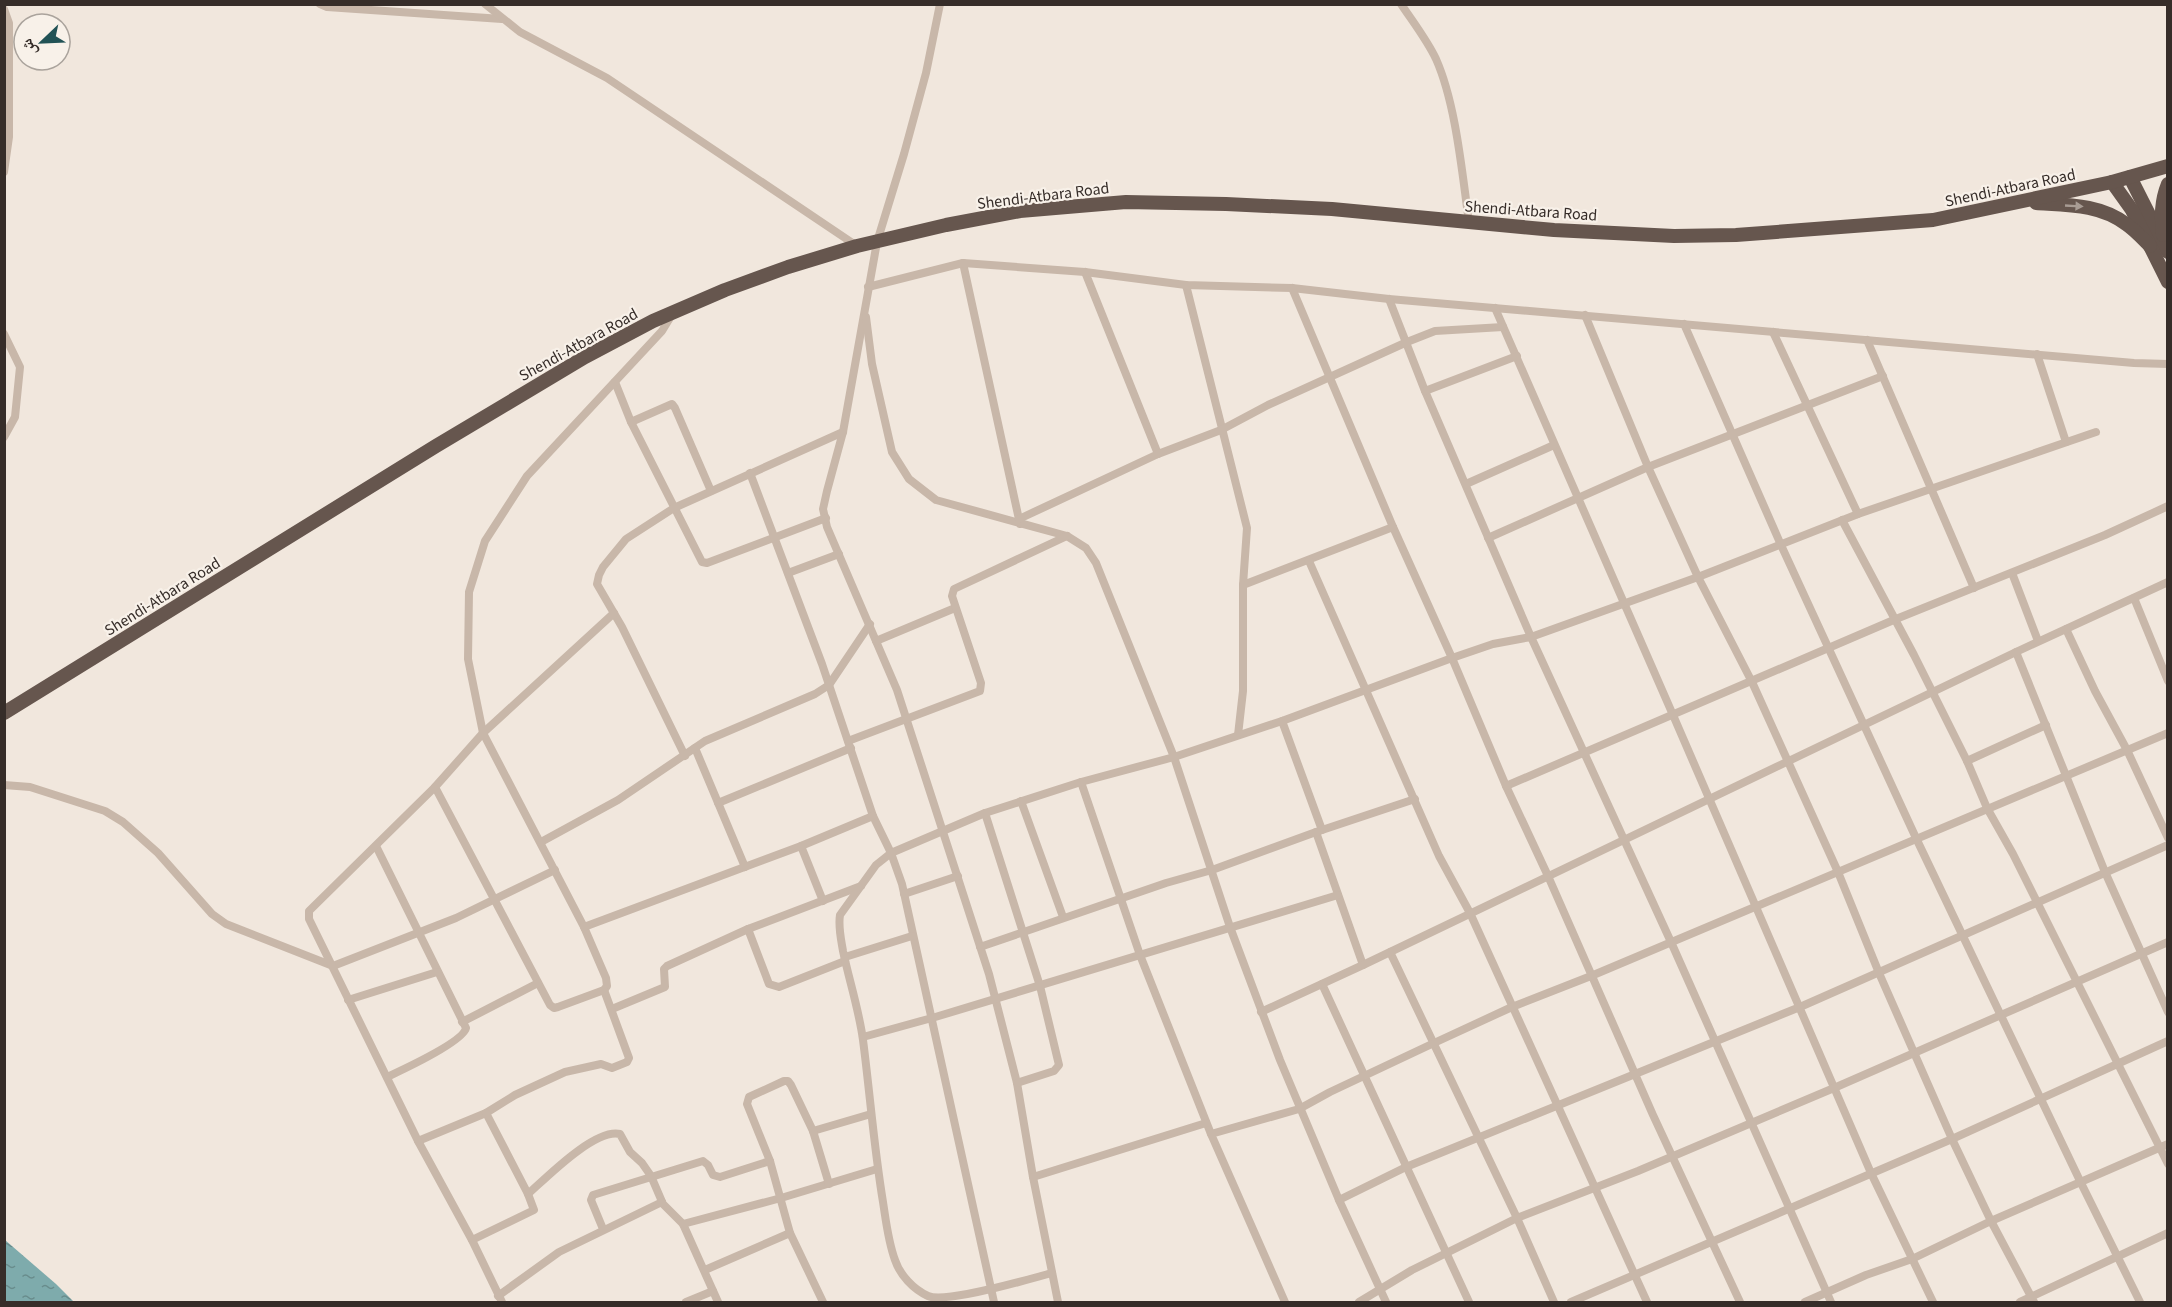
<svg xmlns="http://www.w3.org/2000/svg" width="2172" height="1307" viewBox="0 0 2172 1307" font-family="'Source Sans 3','Noto Naskh Arabic',sans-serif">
<defs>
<pattern id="water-ripples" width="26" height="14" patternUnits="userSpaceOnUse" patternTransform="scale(1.5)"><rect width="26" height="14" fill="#7eabac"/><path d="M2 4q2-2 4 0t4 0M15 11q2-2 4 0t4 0" fill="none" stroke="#688c8c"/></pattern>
</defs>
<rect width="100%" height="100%" fill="#f1e7dd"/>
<path fill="url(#water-ripples)" d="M5,1240l51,44 18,18h-69z"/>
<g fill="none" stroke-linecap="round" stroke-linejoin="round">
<g stroke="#c8b7a9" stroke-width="8">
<path d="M320,4l7,3 175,12"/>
<path d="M485,4l35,28 87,46 250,168"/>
<path d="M940,4l-14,69 -22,81 -27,88 -34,190 -16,59 -4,18 4,18 70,163 92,284 28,109 16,94 25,125"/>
<path d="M1401,4c12,18 26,36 35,55 20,45 26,114 33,163"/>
<path d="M4,9l5,14v114l-5,35"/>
<path d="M963,263l57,261"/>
<path d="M1085,272l73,182"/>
<path d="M1186,285l61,243 -4,57 150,-58"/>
<path d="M868,287l95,-24 14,1 108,8 101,13 106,3 97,11 745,64 34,1"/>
<path d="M1292,288l101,239 59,131 54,128 42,90 105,239 87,187"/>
<path d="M1389,299l36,92 106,246 140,305 160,360"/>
<path d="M1495,308l178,407 198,458 62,129"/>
<path d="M1585,315l63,152 50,110 54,105 86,190 41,101 73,166 39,82 43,81"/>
<path d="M866,317l6,47 20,88 17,27 27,21 131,36 19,12 10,15 78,194 56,170 50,133 59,140 47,102"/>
<path d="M1684,324l97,221 135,293 165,345 59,119"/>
<path d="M1773,332l85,182"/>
<path d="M4,334l16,33 -5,50 -11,20"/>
<path d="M1867,340l107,248"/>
<path d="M2037,354l29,88"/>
<path d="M615,382l16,40 71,140 5,1 119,-45"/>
<path d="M1425,391l92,-35"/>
<path d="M631,422l41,-18 3,4 36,83"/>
<path d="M750,473l72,191 51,152 18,37 11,31 92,418"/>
<path d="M1466,484l88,-39"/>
<path d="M1019,519l139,-65 63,-24 47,-25 139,-63 28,-11 68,-4"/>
<path d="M1842,520l72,135 53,106 20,47 26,46 155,310"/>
<path d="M1488,538l160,-71 235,-91"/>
<path d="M1309,561l130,295 31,57 177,389"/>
<path d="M788,573l51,-19"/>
<path d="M2012,573l26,68"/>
<path d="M2134,598l34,83"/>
<path d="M2066,629l29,62 32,59 41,88"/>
<path d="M876,641l79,-33"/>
<path d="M2016,652l89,220 63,140"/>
<path d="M1282,721l40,109"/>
<path d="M1238,735l5,-44v-106"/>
<path d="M848,741l132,-50 1,-8 -29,-87 2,-7 113,-53"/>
<path d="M695,748l50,119"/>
<path d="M685,756l-63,-129 -25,-43 2,-9 4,-8 23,-28 48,-31 169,-76"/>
<path d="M1967,761l79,-36"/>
<path d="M1081,782l59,173 71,179"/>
<path d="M4,785l26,2 75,24 18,11 35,31 54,61 14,10 107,42 123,-48 99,-48"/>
<path d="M1506,786l390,-167 209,-84 63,-29"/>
<path d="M435,787l115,218 4,3 4,-1 46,-17 3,-4 -1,-8 -22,-51 -101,-194 -15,-74 1,-67 16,-51 42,-65 135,-145 11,-18"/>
<path d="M1021,801l42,116"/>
<path d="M718,803l133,-55"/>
<path d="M985,813l55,173 19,79 -5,6 -37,12"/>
<path d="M1316,832l47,133"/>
<path d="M541,842l77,-42 87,-59 110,-47 14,-9 41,-61"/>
<path d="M376,846l90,182c-3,14 -64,42 -79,49"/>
<path d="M801,846l22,55"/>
<path d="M904,894l54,-18"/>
<path d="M584,927l217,-81 72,-30"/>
<path d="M748,929l21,55 10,3 66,-26"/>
<path d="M980,947l186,-64 46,-13 104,-38 99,-33"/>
<path d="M1390,952l127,266 37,84"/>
<path d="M845,957l67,-21"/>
<path d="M1322,984l147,318"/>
<path d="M348,1000l89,-28"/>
<path d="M612,1009l53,-22 -1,-18 3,-3 81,-37 113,-43"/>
<path d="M1261,1012l102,-47 653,-313 152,-70"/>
<path d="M462,1022l76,-39"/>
<path d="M863,1037l69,-19 406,-123"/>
<path d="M813,1131l58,-17"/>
<path d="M418,1141l68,-28 29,-18 50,-23 36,-8 11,4 15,-6 2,-4 -25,-68"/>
<path d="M1033,1177l173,-54"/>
<path d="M528,1194c18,-16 67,-66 92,-60l10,18 12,11 9,13 12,28 20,20 35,78"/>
<path d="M1339,1200l67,-33 394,-160 368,-162"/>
<path d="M683,1224l98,-26 96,-29"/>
<path d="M603,1229l-12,-29 2,-5 110,-34 5,4 5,10 7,2 50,-16"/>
<path d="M472,1240l62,-30 -6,-16 -42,-81"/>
<path d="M705,1270l85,-37"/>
<path d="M1052,1273c-23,6 -106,31 -124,23 -15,-7 -28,-21 -33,-36 -7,-19 -9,-39 -12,-58 -9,-54 -13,-108 -20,-162 -4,-30 -14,-60 -20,-89 -2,-12 -5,-24 -3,-36l36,-50 15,-12 94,-40 96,-31 93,-25 108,-36 170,-63 41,-14 38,-7 167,-60 160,-63 238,-82"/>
<path d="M498,1296l61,-44 103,-50"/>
<path d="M502,1302l-30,-62 -54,-99 -109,-222v-8l126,-124 48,-54 131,-120"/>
<path d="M686,1302l27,-11"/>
<path d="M823,1302l-33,-69 -20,-72 -23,-57 2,-7 35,-16h4l3,4 22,46 16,53"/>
<path d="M1285,1302l-74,-168 88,-25 31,-17 104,-49 78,-36 79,-31 577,-243"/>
<path d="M1359,1302l53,-32 105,-52 121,-47 196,-83 334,-146"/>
<path d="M1571,1302l381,-163 216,-98"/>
<path d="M1805,1302l61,-27 46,-16 79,-38 177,-77"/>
<path d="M2020,1302l148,-69"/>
</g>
<g stroke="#66564e" stroke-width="14">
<path d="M2130,177l38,75"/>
<path d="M2112,182l20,28 36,72"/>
<path d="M2036,203c31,2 64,1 90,21 9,6 17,15 24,22"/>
<path d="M2163,235c-2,-18 -2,-34 5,-51"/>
<path d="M4,713l432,-267 149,-89 68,-36 72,-31 63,-23 69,-21 89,-21 74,-14 106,-9 100,2 106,5 222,21 120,6 62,-1 197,-15 179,-38 56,-16"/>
</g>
</g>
<defs><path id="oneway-solid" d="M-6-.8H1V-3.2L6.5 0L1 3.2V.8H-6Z" transform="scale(1.5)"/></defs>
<use fill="#a89c94" href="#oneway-solid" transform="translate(2074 206) rotate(3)"/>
<g text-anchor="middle" stroke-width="4.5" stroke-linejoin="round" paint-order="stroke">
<g font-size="16" fill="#362d29" stroke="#f8f1e9">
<text transform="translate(2010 187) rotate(-12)" y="6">Shendi-Atbara Road</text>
<text transform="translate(1043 195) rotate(-7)" y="6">Shendi-Atbara Road</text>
<text transform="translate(1531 210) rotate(4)" y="6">Shendi-Atbara Road</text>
<text transform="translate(578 344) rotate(-29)" y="6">Shendi-Atbara Road</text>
<text transform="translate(162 596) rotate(-32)" y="6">Shendi-Atbara Road</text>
</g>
</g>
<rect width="2172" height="1307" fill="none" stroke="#362d29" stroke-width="12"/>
<g transform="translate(42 42) rotate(247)"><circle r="28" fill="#f8f1e9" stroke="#aaa39c" stroke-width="1.5"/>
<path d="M0-4.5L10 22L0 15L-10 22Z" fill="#215255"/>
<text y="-9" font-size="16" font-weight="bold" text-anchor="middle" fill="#362d29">ش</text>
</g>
</svg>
